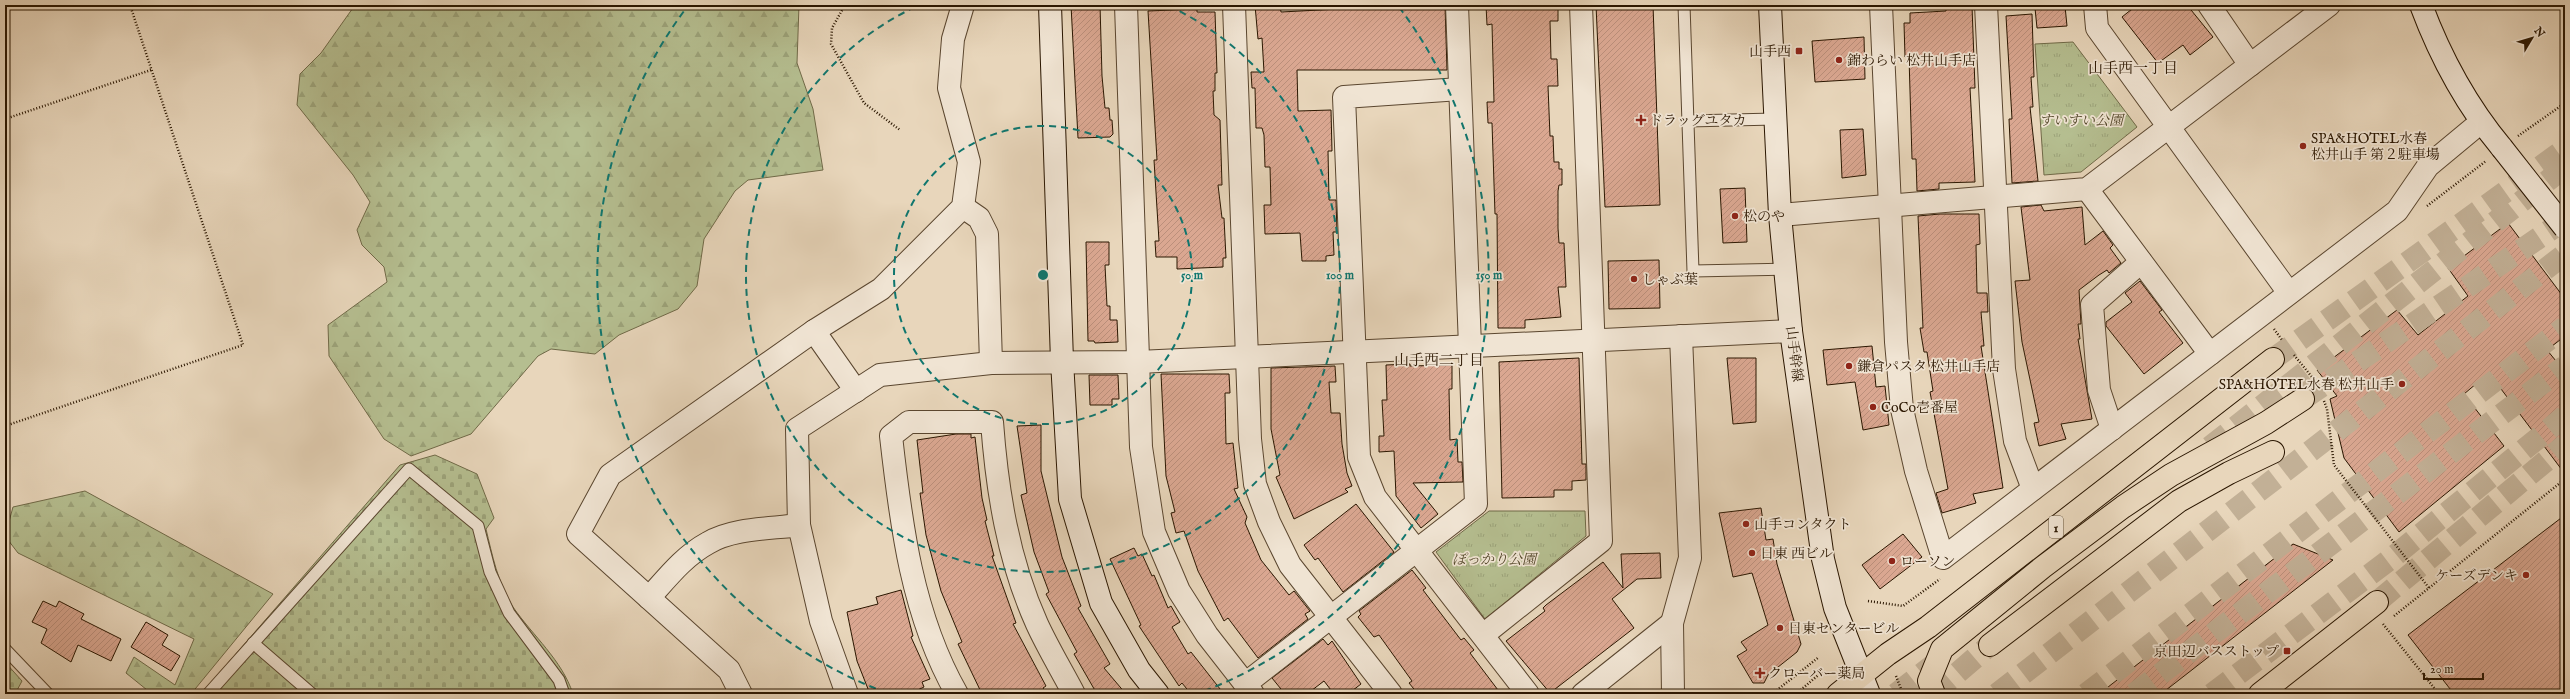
<svg xmlns="http://www.w3.org/2000/svg" width="2570" height="699" viewBox="0 0 2570 699" font-family="'IM FELL English','Noto Serif JP',serif">
<defs>
<pattern id="grass-tufts" width="24" height="20" patternUnits="userSpaceOnUse"><rect width="24" height="20" fill="#b5be90"/><path d="M3 7l-1-3M5 7V3M7 7l1-3M15 17l-1-3M17 17v-4M19 17l1-3" fill="none" stroke="#9ca37a"/></pattern>
<pattern id="forest-firs" width="22" height="20" patternUnits="userSpaceOnUse"><rect width="22" height="20" fill="#b5be90"/><path d="M5 1l3.5 6h-7zM16 11l3.5 6h-7z" fill="#9ca37a"/></pattern>
<pattern id="cemetery-stones" width="16" height="16" patternUnits="userSpaceOnUse"><rect width="16" height="16" fill="#b5be90"/><path d="M2 7V4a2 2 0 0 1 4 0v3zM10 15v-3a2 2 0 0 1 4 0v3z" fill="#9ca37a"/></pattern>
<pattern id="building-hatch" width="6" height="6" patternUnits="userSpaceOnUse"><rect width="6" height="6" fill="#daa791"/><path d="M-1 1l2-2M0 6l6-6M5 7l2-2" fill="none" stroke="#bb8f7b"/></pattern>
</defs>
<rect width="100%" height="100%" fill="#e8d6bb"/>
<filter id="stains"><feTurbulence type="fractalNoise" baseFrequency=".005" numOctaves="4"/><feColorMatrix values="0 0 0 0 .2 0 0 0 0 .09 0 0 0 0 .02 0 0 0 .5 -.17"/></filter>
<radialGradient id="worn" r=".72"><stop offset=".6" stop-color="#630" stop-opacity="0"/><stop offset="1" stop-color="#630" stop-opacity=".3"/></radialGradient>
<g fill="url(#grass-tufts)" stroke="#706a48">
<path d="M2073,42l64,85 -56,45 -37,3 -9,-131z"/>
<path d="M1489,511h96l1,25 -101,83 -49,-67z"/>
</g>
<g fill="url(#forest-firs)" stroke="#706a48">
<path d="M355,5h444l-2,58 16,46 10,61 -75,10 -13,11 -31,48 -7,47 -19,23 -59,26 -24,19 -44,-5 -13,7 -67,78 -60,22 -27,-17 -55,-83 -1,-31 59,-43 -3,-15 -22,-22 -5,-15 13,-28 -17,-27 -56,-70 3,-31 21,-21z"/>
<path d="M85,491l188,103 -82,100h-39l-26,-21 8,-16 41,28 19,-46 -176,-86 -13,-17 8,-29z"/>
</g>
<g fill="url(#cemetery-stones)" stroke="#706a48">
<path d="M435,455l42,19 17,44 -8,11c6,25 12,55 27,78 20,29 49,53 60,87h-372l199,-229z"/>
<path d="M5,662l17,19 -7,13h-10z"/>
</g>
<g fill="url(#building-hatch)" stroke="#2a1600">
<path d="M1071,5h29l2,71 3,32h4l1,12h2l1,14 -3,3 -32,1z"/>
<path d="M1255,5h25l1,7 77,-4v-3h87l2,65h-150l1,41 33,-1 1,41h-4l1,49h7l1,32h-4l1,23 -8,1v5h-24l-2,-28 -35,1 -1,-29h7l-1,-38h-5l-1,-32 -2,-7h-6l-1,-40h-3l-1,-16h13l-2,-34 -4,1z"/>
<path d="M1486,5h72v16h-8l1,38h6l1,27h-10l2,50h3l1,26h5v7h3v16h-3l-1,6v37l1,15h5l2,44h-8l3,30 -36,3v8h-27l-1,-114h-2l-3,-91h-4l-1,-21h7l-1,-40 -1,-38 -5,1z"/>
<path d="M1596,5h57l7,200 -55,2z"/>
<path d="M2137,5h50l26,32 -23,18 -7,-10 -25,18 -36,-46z"/>
<path d="M1972,6l3,82h-5l5,94 -36,1v6l-22,2 -1,-32h-4l-3,-102h-4l-1,-34h6v-10l36,-2v-3z"/>
<path d="M2065,6l2,20 -30,2 -2,-20z"/>
<path d="M1197,9v3h18l2,61h-2v18h-2l1,24 6,5 2,65h-4l4,33h2l2,40h-3v9l-46,2v-12h-21l-1,-16h4l-5,-81h3l-1,-17 -8,-132z"/>
<path d="M2032,14l2,63h-3l2,30h-3l8,74 -26,2 -3,-64h3l-6,-103z"/>
<path d="M1864,37l1,42 -50,3 -3,-41z"/>
<path d="M1863,129l3,46 -24,3 -2,-48z"/>
<path d="M1745,188l2,54 -24,1 -3,-54z"/>
<path d="M2041,205l3,6 38,-4 3,38 18,-14 10,14 -3,3 11,15 -12,10 -2,-3 -8,5 -20,15 2,34h-3l2,15h-2l14,80 -31,5 5,15 -27,7 -5,-23 5,-1 -17,-80 -7,-61 15,-1 -9,-73z"/>
<path d="M1940,214h39l1,30 -4,1 1,48h10l1,19h-7l3,34h-3l22,142 -30,6 3,9 -34,10 -6,-20 12,-4 -18,-97 3,-1 -6,-39h-3l-4,-24h3l-5,-112z"/>
<path d="M2508,223l57,76v37l-18,14 18,22v102l-76,-101 -25,21 40,52 -105,86 -55,-74 -14,-59 7,-3 -20,-26 80,-60 21,25 50,-39 -20,-28z"/>
<path d="M1086,242h23v23h-4l2,41h3v14h7l1,22 -23,1 -1,-2h-6z"/>
<path d="M1659,260l1,48 -51,1 -1,-48z"/>
<path d="M2140,281l22,29 -3,2 24,31 -39,31 -38,-48v-4l26,-20 -7,-9z"/>
<path d="M1872,346l4,41 9,-1 4,39 -26,5 -8,-48 -28,3 -4,-35z"/>
<path d="M1579,358l3,106h4v16l-14,1v9h-18v7l-52,1 -3,-136z"/>
<path d="M1727,358h29v64l-23,2z"/>
<path d="M1410,364v2l42,-1v24h-3l1,51 7,-1 1,23h4l1,20 -50,1 25,31 -17,14 -25,-32 -2,-45 -15,1v-16h5l-2,-36h5l-1,-35z"/>
<path d="M1335,366l1,16h-7l2,31h9l2,31 5,29 5,13 -7,3 3,3 -54,27 -18,-42 4,-2 -9,-46v-61z"/>
<path d="M1161,374h68l1,19h-5l1,51 7,-1 5,45 -4,1 13,28 -2,6 16,37 28,35 5,-4 16,20 -5,3 3,5 -50,39 -30,-40 -4,3 -26,-50 -14,-40 -8,2 -5,-20 4,-1 -9,-36z"/>
<path d="M1089,375h29l1,24h-7v6h-22z"/>
<path d="M1041,425v46l21,86 19,49 -3,2 32,56 -6,4 22,26h-29l-23,-40 3,-2 -31,-58 3,-2 -15,-40 -13,-57 6,-2 -10,-67z"/>
<path d="M956,434h15v4l4,-1 7,61 5,22 -2,1 9,35h-2l24,67 -3,1 33,62 -3,2 4,6h-65l-24,-50 4,-2 -21,-51 -15,-56 -6,-42h3l-6,-53z"/>
<path d="M1356,504l38,48 -51,40 -25,-34 -3,2 -11,-15z"/>
<path d="M1761,508l5,32 7,-1 4,25 24,80 -4,8 -29,23 -4,8h-11l-16,-27 10,-6 -6,-8 27,-17 -16,-52 -19,4 -14,-64z"/>
<path d="M2565,515v179h-111l-46,-59z"/>
<path d="M1903,534l19,23 -42,32 -18,-24z"/>
<path d="M2293,544l40,16 -172,134h-62z"/>
<path d="M1134,548l4,8 4,-2 10,22 2,-1 14,33 3,-2 9,16 -8,5 16,27 3,-2 33,42h-33l-9,-11 -3,3 -40,-60 2,-1 -31,-66z"/>
<path d="M1660,553l1,25 -24,1 -25,20 22,29 -84,65 -44,-52 39,-30 -2,-3 3,-3 57,-43 20,26 -2,-34z"/>
<path d="M1412,570l14,18 -3,2 38,50 3,-2 10,12 -4,3 31,41h-83l-9,-11 3,-2 -33,-46 -5,2 -16,-20 3,-3 -2,-3z"/>
<path d="M901,590l12,46 -2,1 19,42 -8,3 2,5 -15,7h-39l-13,-33 -10,-49 31,-8 -2,-7z"/>
<path d="M43,601l13,6 3,-6 25,13 -3,5 40,20 -10,22 -33,-16 -7,17 -30,-19 6,-14 -15,-7z"/>
<path d="M146,622l22,13 -6,10 18,11 -9,15 -40,-24z"/>
<path d="M1323,639l5,6 4,-4 29,43 -13,10h-14l-10,-13 -17,13h-22l-13,-16z"/>
</g>
<g fill="none" stroke-linecap="round" stroke-linejoin="round">
<g stroke="#c2b096" stroke-width="22" stroke-dasharray="22 11" stroke-linecap="butt">
<path d="M2273,359l292,-210"/>
<path d="M2303,399l262,-179"/>
<path d="M2210,447l355,-280"/>
<path d="M2377,602l188,-157"/>
<path d="M1896,694l46,-36"/>
<path d="M1933,694l57,-49"/>
<path d="M1997,694l568,-440"/>
<path d="M2086,694l479,-367"/>
<path d="M2134,694l431,-328"/>
<path d="M2212,694l181,-137 172,-141"/>
</g>
<defs>
<g id="lane">
<path d="M1684,5l9,266 93,-2"/>
<path d="M1688,121l87,-2"/>
<path d="M253,643l59,51"/>
<path d="M5,649l43,45"/>
<path d="M208,694l201,-225 69,57 12,46 19,41 50,67 5,14"/>
</g>
<g id="street">
<path d="M1126,5l15,442 13,85 25,59 28,44 46,59"/>
<path d="M1234,5l16,434 5,45 14,38 21,43 101,129"/>
<path d="M1881,5l15,337 6,67 14,62 27,87 454,-347 31,-45 53,-44"/>
<path d="M1986,5l18,364 11,72 18,48"/>
<path d="M2095,5l2,23 192,265"/>
<path d="M2209,5l41,60"/>
<path d="M1460,89l-116,8 15,360 16,40 153,197"/>
<path d="M2087,189l123,165"/>
<path d="M963,207l16,11 8,16 4,129"/>
<path d="M1780,215l307,-26 242,-184"/>
<path d="M814,331l42,60"/>
<path d="M2112,429l-13,-39 -7,-85 49,-43"/>
<path d="M649,598c18,-20 35,-42 59,-55 25,-15 62,-14 91,-18"/>
<path d="M1483,635l118,-94 -20,-536"/>
<path d="M1245,684l231,-180 -19,-499"/>
<path d="M741,694l-12,-24 -151,-136 32,-59 204,-144 67,-42 82,-82 6,-45 -20,-74 4,-49 10,-34"/>
<path d="M847,694l-26,-73 -22,-96 -2,-96 83,-54 111,-12 147,-1 653,-31"/>
<path d="M957,694c-45,-79 -56,-169 -66,-258l18,-14h83c5,68 16,138 45,202 11,24 25,47 37,70"/>
<path d="M1583,694l89,-71"/>
<path d="M1673,694l-1,-71 18,-65 -9,-222"/>
</g>
<g id="secondary">
<path d="M1050,5l12,356 8,138 31,104 38,67 19,24"/>
<path d="M1770,5l10,210 11,116 32,228 12,49 34,86"/>
<path d="M2421,5c19,51 46,101 81,143"/>
</g>
<g id="highway">
<path d="M1990,645l189,-144 50,-28 44,-21"/>
<path d="M1838,694l50,-40 40,-27 345,-268"/>
<path d="M1934,694l-5,-13 13,-32 101,-82 80,-60 48,-32 95,-52 37,-24"/>
<path d="M2260,694l117,-92"/>
</g>
</defs>
<use href="#lane" stroke="#5a462f" stroke-width="13"/>
<use href="#street" stroke="#5a462f" stroke-width="24"/>
<use href="#secondary" stroke="#2a1600" stroke-width="24"/>
<use href="#highway" stroke="#2a1600" stroke-width="24"/>
<g stroke="#2a1600" stroke-width="2.5" stroke-dasharray="1 2" stroke-linecap="butt">
<path d="M845,5l-13,23 -1,16 33,59 36,27"/>
<path d="M5,119l146,-49"/>
<path d="M2518,136l47,-33"/>
<path d="M2427,206l59,-45"/>
<path d="M2274,329l8,11"/>
<path d="M2294,355l22,27"/>
<path d="M2324,401l3,8 7,56 95,123"/>
<path d="M5,426l238,-81 -113,-340"/>
<path d="M1868,601l35,5 37,-27"/>
<path d="M2394,616l171,-137"/>
<path d="M2383,624l56,70"/>
<path d="M1772,694l47,-37"/>
<path d="M1796,694l27,-23"/>
</g>
<use href="#lane" stroke="#f0e4d3" stroke-width="11"/>
<use href="#street" stroke="#f0e4d3" stroke-width="22"/>
<use href="#secondary" stroke="#f0e4d3" stroke-width="22"/>
<use href="#highway" stroke="#e8d6bb" stroke-width="22"/>
<defs>
<path id="secondary-bridge" d="M2502,148l63,80"/>
</defs>
<use href="#secondary-bridge" stroke="#2a1600" stroke-width="24" stroke-linecap="butt"/>
<path stroke="#2a1600" stroke-width="2.5" stroke-dasharray="1 2" stroke-linecap="butt" d="M1896,676l7,18"/>
<use href="#secondary-bridge" stroke="#f0e4d3" stroke-width="22"/>
</g>
<g fill="none" stroke="#0f766e" stroke-width="2" stroke-dasharray="7 5">
<circle cx="1043" cy="275" r="149"/>
<path d="M1169 6A297 297 0 1 1 917 6"/>
<path d="M887 693A446 446 0 0 1 687 7M1399 7A446 446 0 0 1 1199 693"/>
</g>
<g fill="#8f2418" stroke="#f0e4d3" stroke-width="1.5">
<rect x="1795" y="47" width="8" height="8" rx="2"/>
<circle cx="1839" cy="60" r="4"/>
<path d="M1639 114h4v4h4v4h-4v4h-4v-4h-4v-4h4z"/>
<circle cx="2303" cy="146" r="4"/>
<circle cx="1735" cy="216" r="4"/>
<circle cx="1634" cy="279" r="4"/>
<circle cx="1849" cy="366" r="4"/>
<circle cx="2402" cy="384" r="4"/>
<circle cx="1873" cy="407" r="4"/>
<circle cx="1746" cy="524" r="4"/>
<circle cx="1752" cy="553" r="4"/>
<circle cx="1892" cy="561" r="4"/>
<circle cx="2526" cy="575" r="4"/>
<circle cx="1780" cy="628" r="4"/>
<rect x="2283" y="647" width="8" height="8" rx="2"/>
<path d="M1758 667h4v4h4v4h-4v4h-4v-4h-4v-4h4z"/>
</g>
<g text-anchor="middle" stroke-width="3.5" stroke-linejoin="round" paint-order="stroke">
<rect fill="#f0e4d3" stroke="#65543f" stroke-width="1" x="2049" y="516" width="14" height="22" rx="3"/>
<g font-size="13" font-weight="bold" fill="#2a1600">
<text x="2056" y="532">1</text>
</g>
<g font-size="14" fill="#2a1600" stroke="#f0e4d3" text-anchor="start">
<text x="1791" y="56" text-anchor="end">山手西</text>
<text x="1847" y="65">錦わらい 松井山手店</text>
<text x="1649" y="125">ドラッグユタカ</text>
<text x="2311" y="143">SPA&amp;HOTEL水春<tspan x="2311" dy="16">松井山手 第２駐車場</tspan></text>
<text x="1743" y="221">松のや</text>
<text x="1642" y="284">しゃぶ葉</text>
<text x="1857" y="371">鎌倉パスタ 松井山手店</text>
<text x="2394" y="389" text-anchor="end">SPA&amp;HOTEL水春 松井山手</text>
<text x="1881" y="412">CoCo壱番屋</text>
<text x="1754" y="529">山手コンタクト</text>
<text x="1760" y="558">日東 西ビル</text>
<text x="1900" y="566">ローソン</text>
<text x="2518" y="580" text-anchor="end">ケーズデンキ</text>
<text x="1788" y="633">日東センタービル</text>
<text x="2279" y="656" text-anchor="end">京田辺バスストップ</text>
<text x="1768" y="678">クローバー薬局</text>
</g>
<g font-size="14" font-style="italic" fill="#54482b" stroke="#f0e4d3">
<text x="2081" y="125">すいすい公園</text>
<text x="1494" y="564">ぽっかり公園</text>
</g>
<g font-size="14" fill="#2a1600" stroke="#f0e4d3">
<text transform="translate(1795 354) rotate(83)" y="5">山手幹線</text>
</g>
<g font-size="15" fill="#2a1600" stroke="#f0e4d3">
<text x="2133" y="73">山手西一丁目</text>
<text x="1439" y="365">山手西二丁目</text>
</g>
</g>
<circle cx="1043" cy="275" r="6" fill="#0f766e" stroke="#f0e4d3" stroke-width="2"/>
<g font-size="12" text-anchor="middle" font-weight="bold" fill="#0f766e" stroke="#f0e4d3" stroke-width="3.5" stroke-linejoin="round" paint-order="stroke">
<text x="1192" y="279">50 m</text>
<text x="1340" y="279">100 m</text>
<text x="1489" y="279">150 m</text>
</g>
<rect width="2570" height="699" fill="none" stroke="#e8d6bb" stroke-width="20"/>
<rect x="6" y="6" width="2558" height="687" fill="none" stroke="#2a1600" stroke-width="2"/>
<rect x="10" y="10" width="2550" height="679" fill="none" stroke="#2a1600"/>
<g transform="translate(2532 38) rotate(52)" stroke="#f0e4d3" stroke-width="3" paint-order="stroke">
<path d="M0-3L7 15L0 10L-7 15Z" fill="#2a1600"/>
<text y="-6" font-size="11" font-weight="bold" text-anchor="middle" fill="#2a1600">N</text>
</g>
<path d="M2424 673v6h59v-6" fill="none" stroke="#2a1600" stroke-width="2"/>
<text x="2430" y="673" font-size="12" fill="#2a1600" stroke="#f0e4d3" stroke-width="3" paint-order="stroke">20 m</text>
<rect width="100%" height="100%" filter="url(#stains)"/>
<rect width="100%" height="100%" fill="url(#worn)"/>
</svg>
